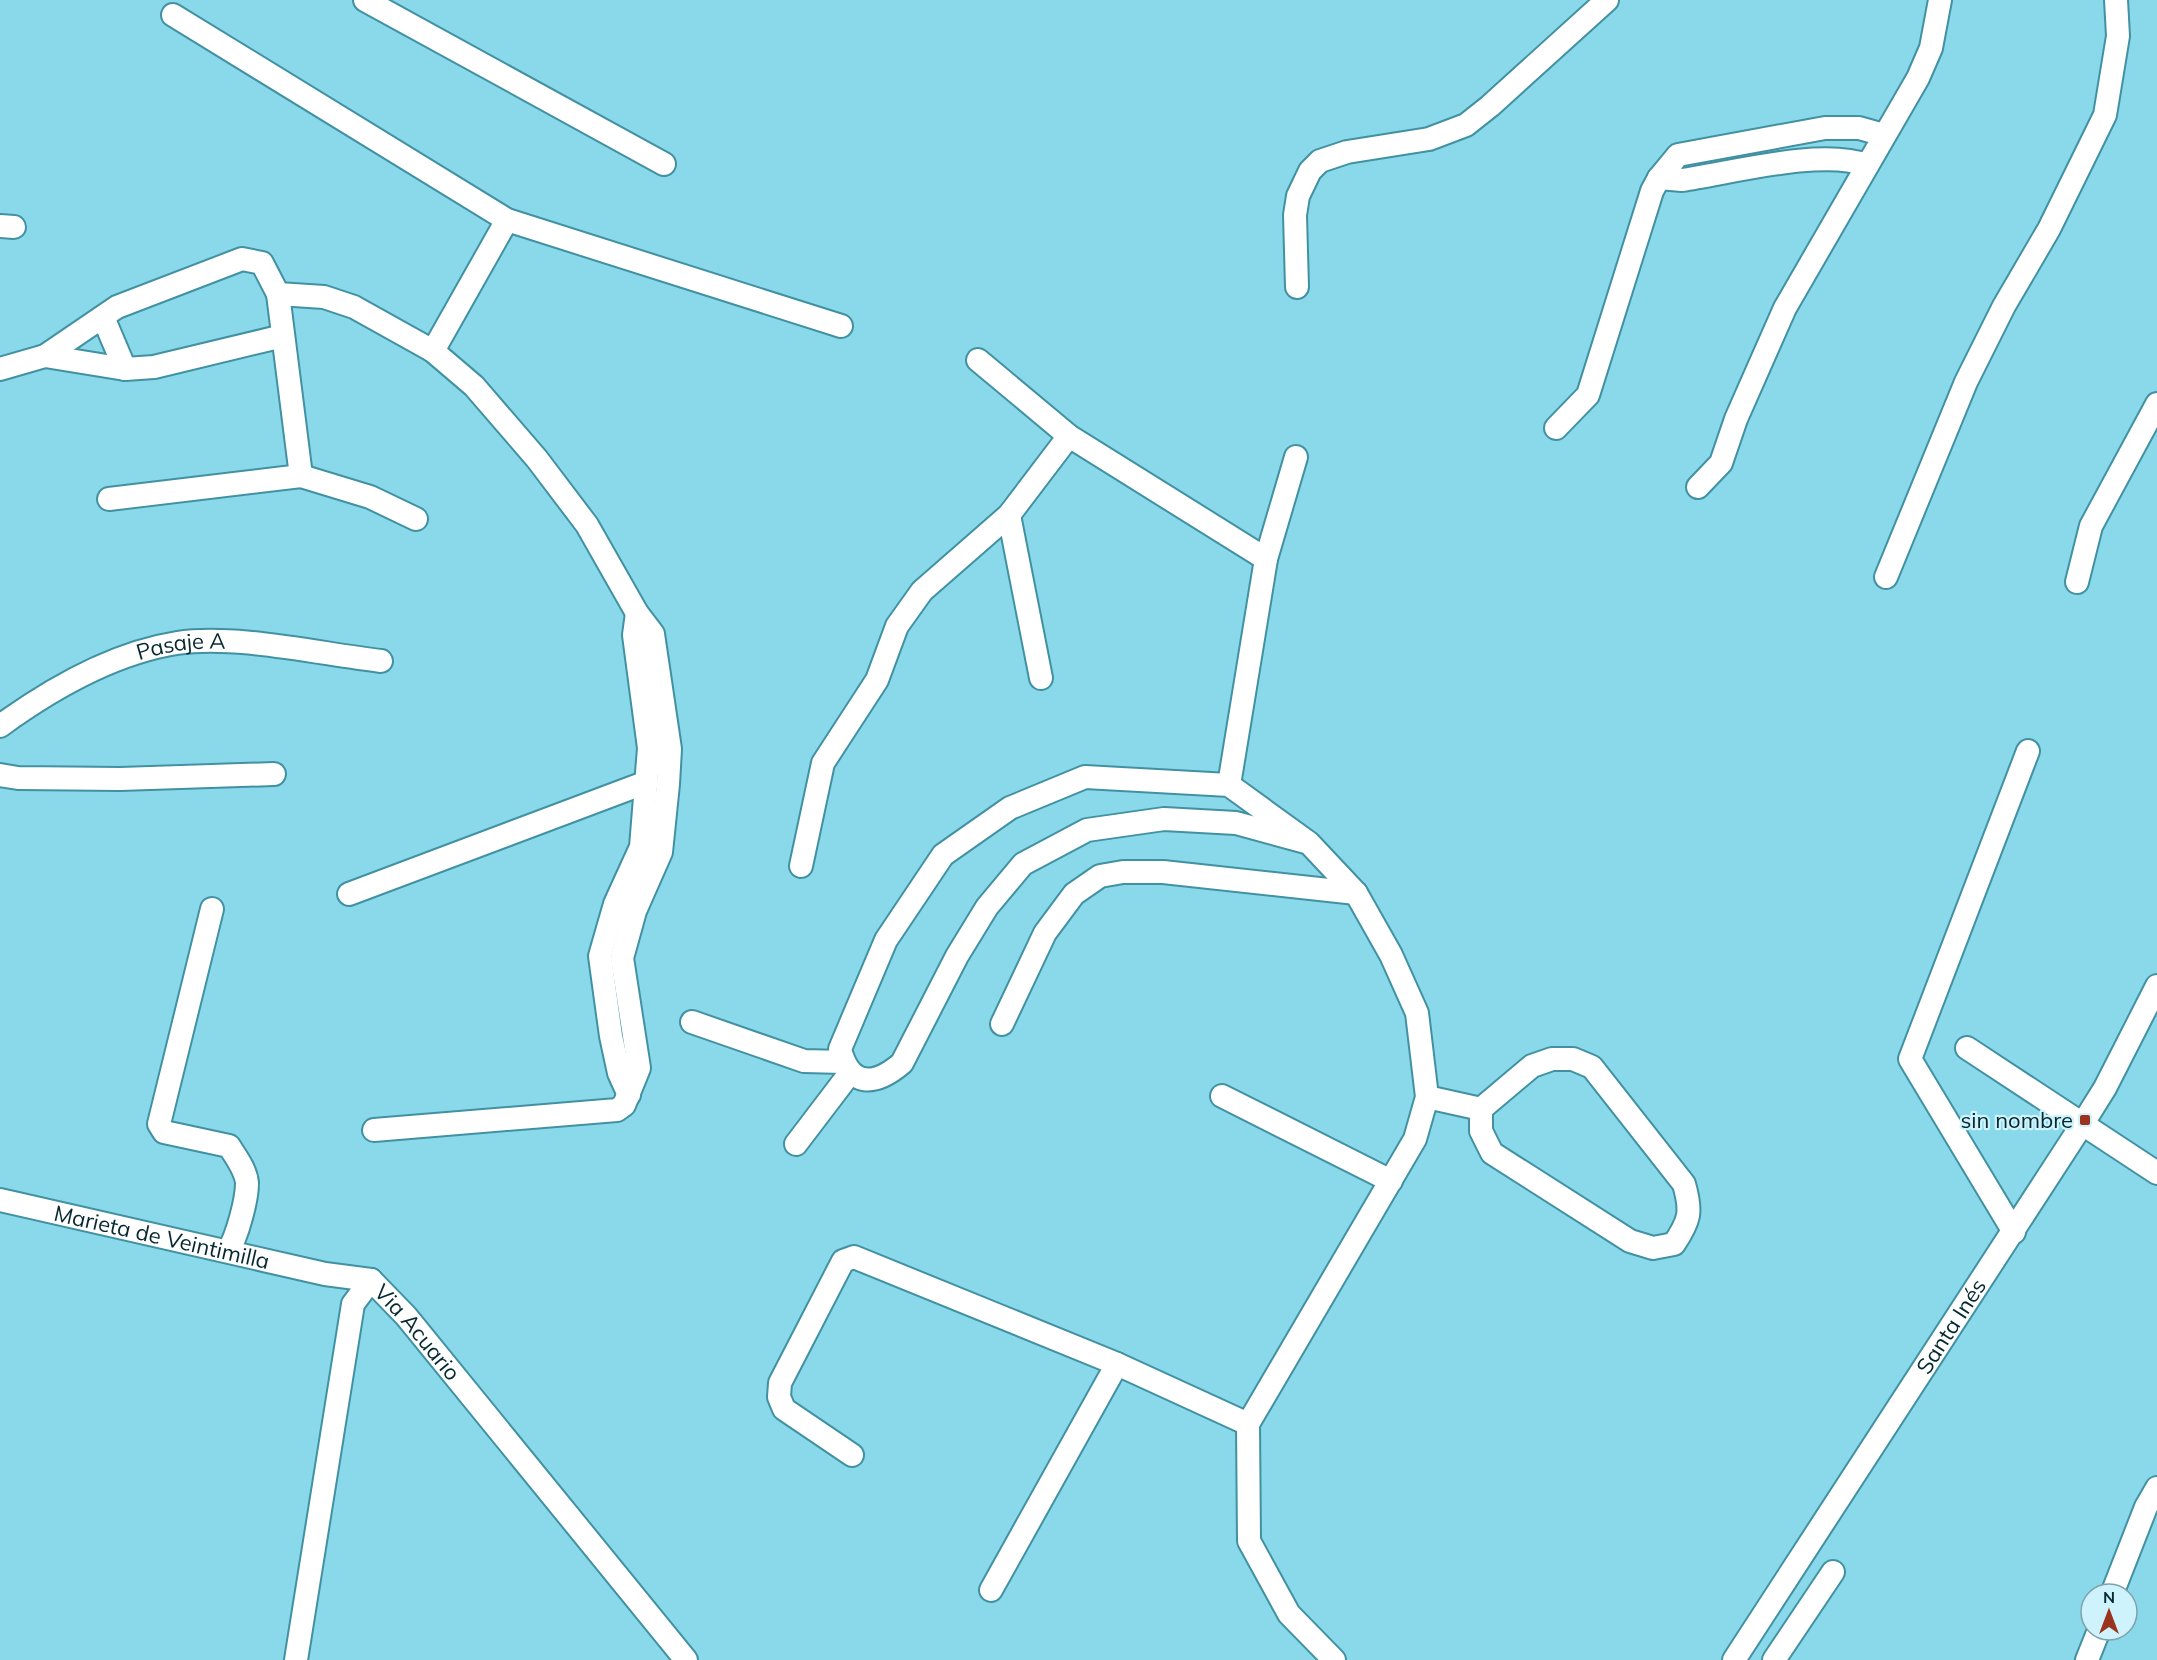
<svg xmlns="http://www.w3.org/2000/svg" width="2157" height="1660" viewBox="0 0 2157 1660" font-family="Mulish,sans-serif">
<rect width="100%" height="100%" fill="#8ad9eb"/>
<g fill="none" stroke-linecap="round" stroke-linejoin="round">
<defs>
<g id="minor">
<path d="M365,0l299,164"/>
<path d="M173,15l334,205 -74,131"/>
<path d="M1659,178l23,2c48,-7 141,-32 184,-15"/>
<path d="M507,220l334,106"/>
<path d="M0,226l14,1"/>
<path d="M1297,287l-2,-72 3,-19 12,-25 10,-10 27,-9 82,-13 37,-14 24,-19 117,-106"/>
<path d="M103,317l22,52"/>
<path d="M45,356l80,13 29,-2 129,-31"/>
<path d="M978,360l91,76 197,123"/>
<path d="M0,369l45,-13 72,-49 125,-48 20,4 16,31 46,3 30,10 79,44 41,35 63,73 50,66 50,88 16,21 17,115 -2,35 -7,68 -26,59 -13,47 17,110 -15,37 -7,5 -243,20"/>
<path d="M1556,428l32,-33 64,-204 7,-13 19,-23 147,-27h34l25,7"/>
<path d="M301,476l69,21 46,22"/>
<path d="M1698,487l23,-24 15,-44 49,-111 133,-230 13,-30 9,-48"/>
<path d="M109,499l192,-23 -23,-182"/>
<path d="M1009,515l32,163"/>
<path d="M1886,577l80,-195 38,-76 45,-77 56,-114 13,-79 -2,-36"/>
<path d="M2077,582l14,-56 66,-122"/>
<path id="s1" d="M0,726c51,-37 113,-73 177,-83 59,-9 143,11 204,18"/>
<path d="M0,775l18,3 102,1 154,-5"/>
<path d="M1229,785l37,-226 30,-102"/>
<path d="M1309,843l-73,-20 -72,-4 -77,11 -64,34 -36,43 -30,49 -55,107c-27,23 -52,25 -62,-14l46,-109 57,-85 67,-47 75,-31 144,8 80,58 47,50 35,62 26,58 10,84 -12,42 -167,285 1,117 40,73 45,46"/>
<path d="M801,866l22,-103 54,-83 20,-54 25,-35 87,-76 60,-79"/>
<path d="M349,894l298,-112"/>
<path d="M212,909l-53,215 5,8 65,14c7,11 17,24 18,37 0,17 -10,54 -19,68"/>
<path d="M692,1022l112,39 39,1"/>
<path d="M1002,1024l43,-91 29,-39 26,-18 23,-4h40l193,21"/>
<path d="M1967,1048l190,125"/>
<path d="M1552,1059h21l19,8 92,117c8,28 6,36 -10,60l-21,4 -23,-7 -138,-88 -11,-22v-22l51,-43z"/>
<path d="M629,1095l-10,-22 -8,-37 -11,-80 15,-52 26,-57 8,-99 -15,-113 3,-22"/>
<path d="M1222,1096l169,85"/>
<path d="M1427,1097l54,12"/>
<path d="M796,1144l54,-71"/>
<path id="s2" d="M0,1200l325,74 46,6"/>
<path d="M2014,1232l-104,-173 118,-308"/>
<path id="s3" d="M371,1280l35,36 280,344"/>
<path d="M852,1455l-68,-46 -5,-12 1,-14 63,-122 11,-4 263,107 131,60"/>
<path d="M991,1590l126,-226"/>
<path d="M2112,1594l34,-87 11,-19"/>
<path d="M296,1660l57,-356 18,-24"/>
<path id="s4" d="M1734,1660l351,-540 20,-32 52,-102"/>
<path d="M1774,1660l59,-88"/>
<path d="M2087,1660l12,-30"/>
</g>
</defs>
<use href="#minor" stroke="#4191a2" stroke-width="26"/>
<use href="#minor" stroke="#fff" stroke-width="22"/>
</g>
<rect fill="#9c331e" stroke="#cef3fc" stroke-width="2" x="2079" y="1114" width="12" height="12" rx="3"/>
<g text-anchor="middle" stroke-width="4.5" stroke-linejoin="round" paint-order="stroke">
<g font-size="22" fill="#062930" stroke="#cef3fc">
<text dy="8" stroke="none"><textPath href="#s1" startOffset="201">Pasaje A</textPath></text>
<text dy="8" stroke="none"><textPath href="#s2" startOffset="166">Marieta de Veintimilla</textPath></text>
<text dy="8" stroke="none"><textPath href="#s4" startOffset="398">Santa Inés</textPath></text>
<text dy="8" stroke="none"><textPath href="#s3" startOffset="70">Via Acuario</textPath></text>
</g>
<g font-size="22" fill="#062930" stroke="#cef3fc" text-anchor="end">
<text x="2073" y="1128">sin nombre</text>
</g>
</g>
<g transform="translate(2109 1612)"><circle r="28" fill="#cef3fc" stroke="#7ea2aa" stroke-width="1.5"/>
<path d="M0-4.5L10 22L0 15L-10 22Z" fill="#9c331e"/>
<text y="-9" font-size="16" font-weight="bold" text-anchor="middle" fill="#062930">N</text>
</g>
</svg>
